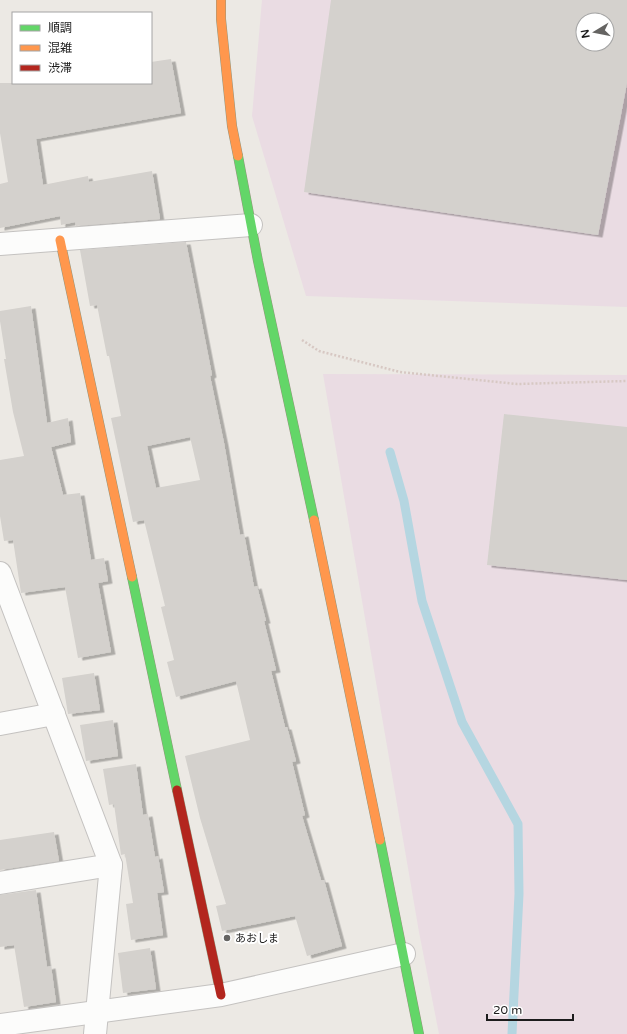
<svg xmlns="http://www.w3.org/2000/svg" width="627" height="1034" viewBox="0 0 627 1034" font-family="'Varela Round','Noto Sans JP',sans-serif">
<defs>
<filter id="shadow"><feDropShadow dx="4.5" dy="2.5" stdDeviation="0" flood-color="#0004"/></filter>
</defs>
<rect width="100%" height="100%" fill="#ece9e4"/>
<g fill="#eadce3" fill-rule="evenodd">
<path d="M262,0h365v307l-321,-11 -54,-180zM583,20h24v24h-24z"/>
<path d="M323,374l304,1v659h-188l-20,-102z"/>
</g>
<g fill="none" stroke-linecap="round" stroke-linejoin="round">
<path stroke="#b5d6e1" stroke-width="9" d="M390,452l14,49 18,100 40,121 56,102 1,70 -7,140"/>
</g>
<g fill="#d4d1cd" fill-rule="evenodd" filter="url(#shadow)">
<path d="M331,0h296v83l-29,152 -294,-43zM583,20h24v24h-24z"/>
<path d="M171,59l10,54 -145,26 7,46 45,-9 1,6 63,-11 8,48 -84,7 -1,-4 -14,3 -1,-9 -60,12v-44l8,-2 -8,-49v-50h151v-21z"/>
<path d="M186,242l26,133 -2,1 14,67 16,92 4,-1 10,53 3,-1 9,35h-2l12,49 -5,1 14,56h2l9,34 -4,1 13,53 -3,1 19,64h3l18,66 -35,10 -12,-40 -73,15 -6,-25 10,-2 -26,-86 -15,-62 65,-16 -14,-59 -60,16 -9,-35 7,-2 -13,-53 4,-1 -21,-86 -11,2 -22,-104 10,-2 -12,-60h-2l-10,-51 -7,1 -10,-56zM190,437l10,43 -44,8 -9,-42z"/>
<path d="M31,306l16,117 21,-5 3,24 -20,5 12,48 17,-2 11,67 13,-2 4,23 -10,2 13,69 -33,6 -13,-71 -44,6 -8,-53 -9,1 -4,-25v-56l24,-4 -11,-44 -9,-53h2l-6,-38v-10z"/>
<path d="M504,414l123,13v153l-140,-15z"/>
<path d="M94,673l6,37 -32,4 -6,-36z"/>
<path d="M113,720l5,36 -32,5 -6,-36z"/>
<path d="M136,764l7,51 5,-1 7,43 3,-1 6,36 -7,1 6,42 -32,5 -5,-36 7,-1 -8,-49 -4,1 -7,-51 -5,1 -6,-36z"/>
<path d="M54,832l5,29 -59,9v-30z"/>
<path d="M36,890l11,77 4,-1 5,36 -32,5 -10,-62 -14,2v-52z"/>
<path d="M150,948l6,41 -33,4 -5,-40z"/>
</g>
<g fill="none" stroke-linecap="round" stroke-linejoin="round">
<defs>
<g id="street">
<path d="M0,244l251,-19"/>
<path d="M0,573l111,292 -16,169"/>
<path d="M0,724l54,-10"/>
<path d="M0,883l111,-18"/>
<path d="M0,1025l221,-30 183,-41"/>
</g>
<g id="fast">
<path d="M238,156l20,105 56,259"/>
<path d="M132,577l45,213"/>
<path d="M380,840l39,194"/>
</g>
<g id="slow">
<path d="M221,0v19l11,107 6,30"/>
<path d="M60,240l72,337"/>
<path d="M314,520l66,320"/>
</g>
<path id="jam" d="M177,790l44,205"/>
</defs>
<use href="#street" stroke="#c4c2c0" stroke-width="24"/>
<use href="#fast" stroke="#93957c" stroke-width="10"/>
<use href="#slow" stroke="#93957c" stroke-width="10"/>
<use href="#jam" stroke="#93957c" stroke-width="10"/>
<path stroke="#d7c8c3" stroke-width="2.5" stroke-dasharray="2 2" stroke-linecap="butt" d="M302,340l17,11 81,21 117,12 110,-3"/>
<use href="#street" stroke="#fcfcfb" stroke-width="22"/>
<use href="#fast" stroke="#63d668" stroke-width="9"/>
<use href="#slow" stroke="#ff974d" stroke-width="9"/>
<use href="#jam" stroke="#b3261e" stroke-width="9"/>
</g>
<circle fill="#656462" stroke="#fff" stroke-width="1.5" cx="227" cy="938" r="4"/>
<g text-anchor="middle" stroke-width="4" stroke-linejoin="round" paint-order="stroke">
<g font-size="11" fill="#1c1c1c" stroke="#fff" text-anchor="start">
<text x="235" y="942">あおしま</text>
</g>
</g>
<rect x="12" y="12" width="140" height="72" fill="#ffffff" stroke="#a4a4a4"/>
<rect x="20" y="25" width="20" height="6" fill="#63d668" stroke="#a4a4a4"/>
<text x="48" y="32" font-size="12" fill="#1c1c1c">順調</text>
<rect x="20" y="45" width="20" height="6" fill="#ff974d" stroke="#a4a4a4"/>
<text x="48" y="52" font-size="12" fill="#1c1c1c">混雑</text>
<rect x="20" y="65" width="20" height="6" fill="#b3261e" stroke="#a4a4a4"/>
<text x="48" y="72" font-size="12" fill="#1c1c1c">渋滞</text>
<g transform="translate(595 32) rotate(260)"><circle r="19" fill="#ffffff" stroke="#a4a4a4"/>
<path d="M0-3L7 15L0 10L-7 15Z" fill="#656462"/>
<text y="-6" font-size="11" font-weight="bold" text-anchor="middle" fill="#1c1c1c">N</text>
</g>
<path d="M487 1014v6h86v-6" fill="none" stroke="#1c1c1c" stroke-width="2"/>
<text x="493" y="1014" font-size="12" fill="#1c1c1c" stroke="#ffffff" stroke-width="3" paint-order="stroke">20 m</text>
</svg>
